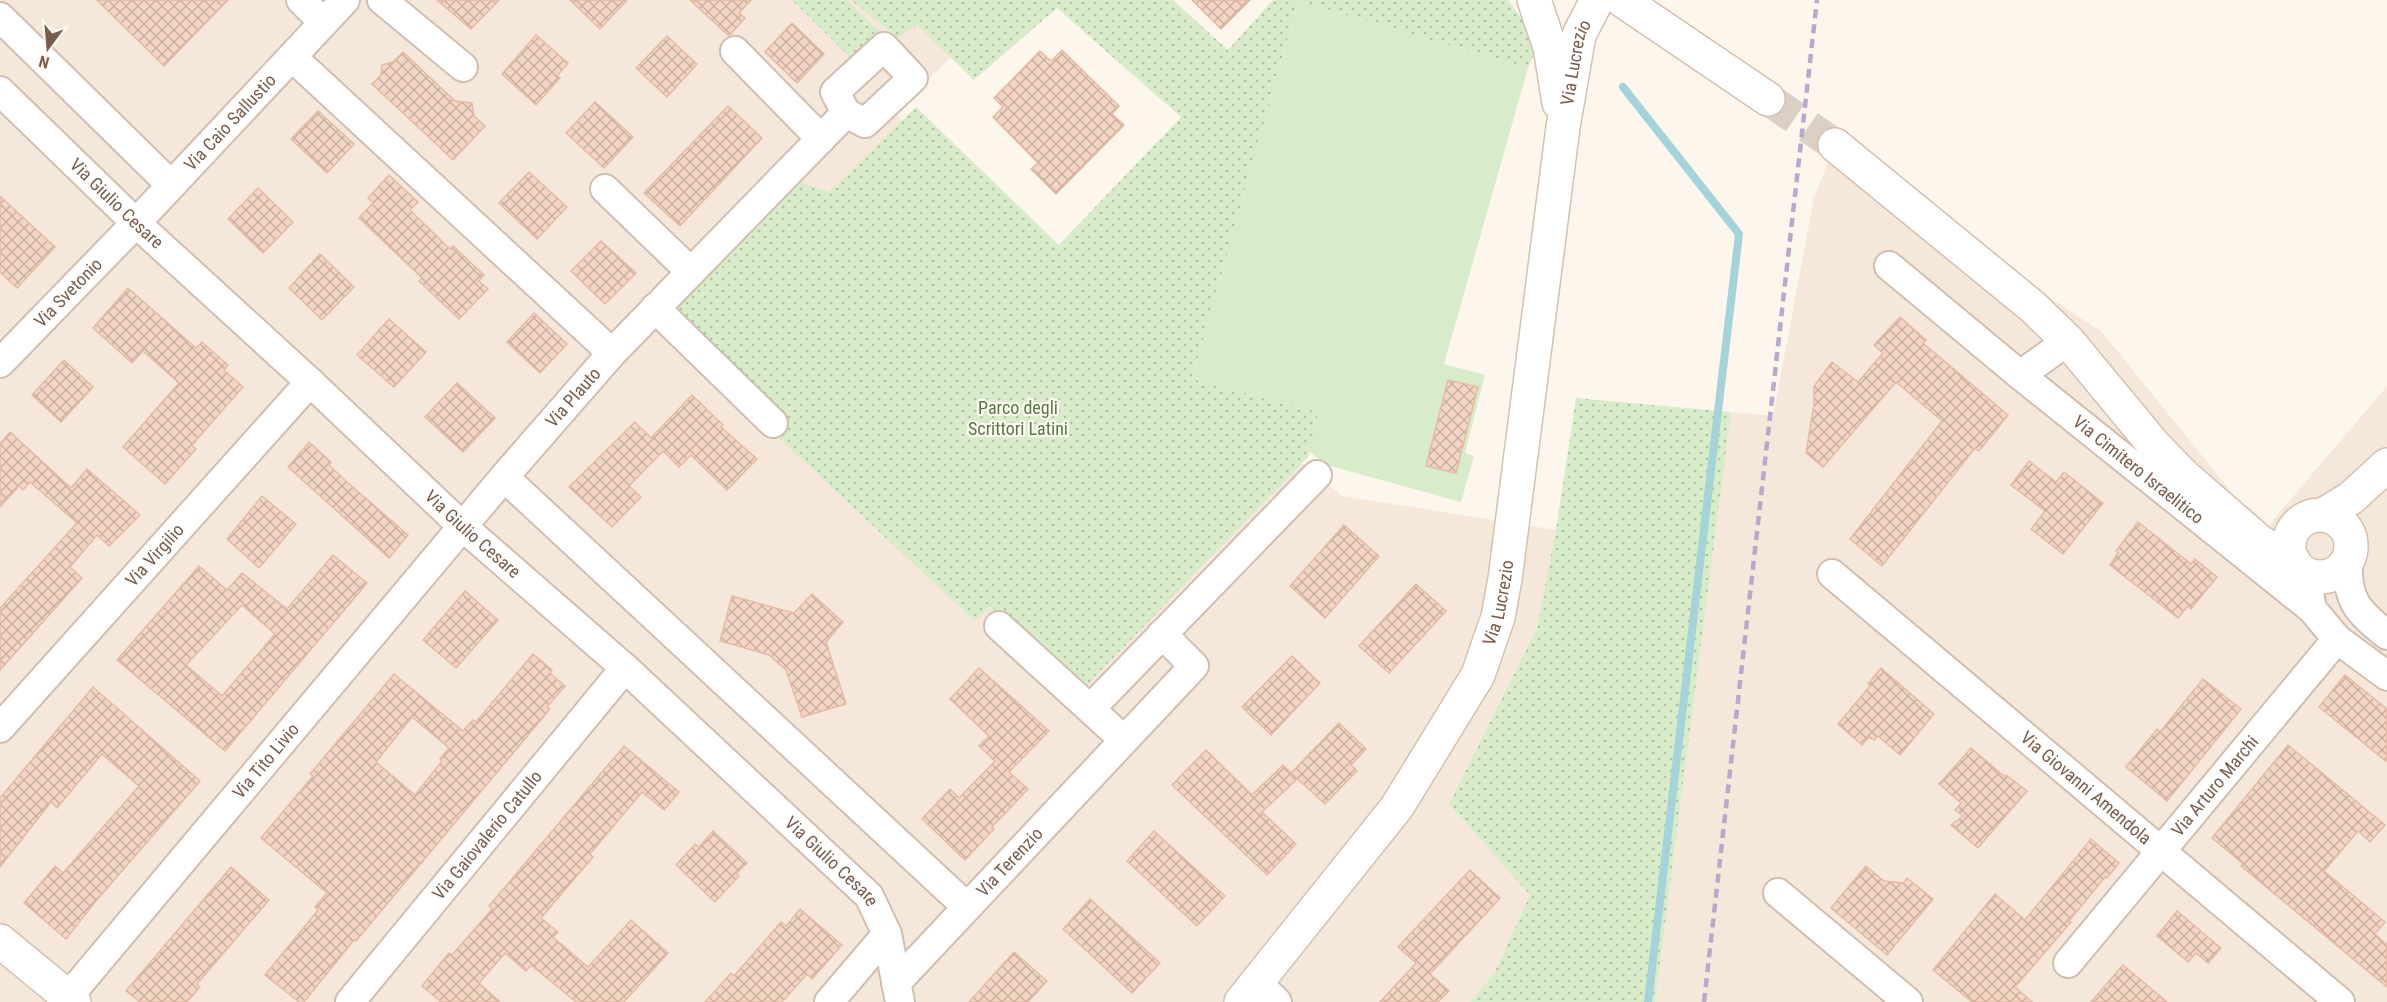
<svg xmlns="http://www.w3.org/2000/svg" width="2387" height="1002" viewBox="0 0 2387 1002" font-family="'Roboto Condensed',sans-serif">
<defs>
<pattern id="park-dots" width="8" height="8" patternUnits="userSpaceOnUse" patternTransform="scale(1.5)"><rect width="8" height="8" fill="#d8ecc9"/><path d="M2 2h.1M6 6h.1" fill="none" stroke="#b4c2a5" stroke-width="1.8" stroke-linecap="round"/></pattern>
<pattern id="building-cross-hatch" width="8" height="8" patternUnits="userSpaceOnUse" patternTransform="scale(1.5)"><rect width="8" height="8" fill="#f3d5c3"/><path d="M0 0l8 8M0 8l8-8" fill="none" stroke="#cab0a1"/></pattern>
</defs>
<rect width="100%" height="100%" fill="#fdf6ec"/>
<g fill="#f5e8da">
<path d="M0,0h1006l-111,114 245,253 114,57 88,72 214,34 -19,98 -88,176 81,91 -35,77 -25,30h-1470z"/>
<path d="M1841,129l197,161 64,42 131,162 36,31 118,-139v616h-732l76,-590 42,4 41,-218z"/>
</g>
<path fill="#d8ecc9" d="M1298,1l230,67 -84,296 41,11 -20,78 9,3 -13,46 -134,-37 -18,-14 8,-39 -125,-33z"/>
<g fill="url(#park-dots)">
<path d="M792,0h55l40,39 -31,24z"/>
<path d="M851,0h322l55,50 45,-50h235l31,42 -11,26 -230,-67 -106,378 126,33 -10,45 -224,231 -94,-82 -15,15 -197,-184 12,-13 -121,-115 130,-127 30,10 87,-85 143,138 122,-128 -124,-109 -83,72 -57,-55 -19,13z"/>
<path d="M1576,398l155,14 -76,590h-185l25,-30 35,-77 -81,-91 88,-176 19,-98z"/>
</g>
<g fill="none" stroke-linecap="round" stroke-linejoin="round">
<path stroke="#a5d3da" stroke-width="8" d="M1623,87l116,147 -91,768"/>
</g>
<g fill="url(#building-cross-hatch)" stroke="#e6bba3" stroke-width="1.5" fill-rule="evenodd">
<path d="M97,0h131l-64,66z"/>
<path d="M437,0h62l-28,29z"/>
<path d="M570,0h57l-27,29z"/>
<path d="M690,0h61l-12,13 6,5 -16,18z"/>
<path d="M1192,0h58l-29,29z"/>
<path d="M792,23l32,31 -27,29 -32,-31z"/>
<path d="M536,35l32,28 -11,13 3,2 -24,27 -34,-31z"/>
<path d="M667,36l30,28 -30,33 -31,-29z"/>
<path d="M1062,50l57,56 -7,8 12,11 -68,69 -25,-25 7,-6 -45,-46 10,-10 -9,-9 46,-47 11,10z"/>
<path d="M403,52l52,49 17,2 2,13 11,10 -32,34 -81,-76 9,-9 1,-10 11,-3z"/>
<path d="M595,102l38,35 -29,31 -38,-35z"/>
<path d="M728,106l34,32 -82,88 -36,-33z"/>
<path d="M318,111l36,33 -27,29 -36,-34z"/>
<path d="M529,172l38,35 -30,32 -38,-36z"/>
<path d="M389,175l29,27 -8,8 40,39 3,-3 31,29 -5,6 9,8 -29,30 -40,-38 3,-3 -63,-60 14,-15 -5,-5z"/>
<path d="M258,188l35,34 -30,31 -35,-34z"/>
<path d="M0,196l55,51 -38,41 -17,-16z"/>
<path d="M601,241l35,32 -31,31 -34,-33z"/>
<path d="M320,254l34,33 -32,33 -33,-32z"/>
<path d="M128,288l68,60 6,-6 26,23 -4,5 19,17 -51,58 4,4 -31,35 -42,-37 56,-64 -36,-32 -11,12 -39,-35z"/>
<path d="M534,313l33,31 -27,29 -33,-31z"/>
<path d="M1900,317l26,23 -3,3 85,72 -29,36 -4,-3 -93,118 -32,-27 92,-118 -46,-39 -73,85 -17,-14 8,-49v-18l18,-24 26,20 25,-29 -9,-8z"/>
<path d="M389,319l37,33 -32,35 -37,-32z"/>
<path d="M64,360l29,27 -32,35 -29,-27z"/>
<path d="M1448,380l30,7 -22,86 -30,-7z"/>
<path d="M457,383l38,35 -32,34 -38,-35z"/>
<path d="M692,395l31,30 -2,2 36,32 -30,31 -36,-35 -12,12 -16,-16 -34,35 12,11 -29,30 -43,-40 66,-65 16,16z"/>
<path d="M10,432l61,56 16,-19 53,46 -31,31 -12,-11 -27,32 12,11 -82,92v-62l77,-85 -47,-41 -7,8 -4,-4 -19,21v-63z"/>
<path d="M309,442l22,20 -2,3 19,18 60,52 -19,23 -101,-91z"/>
<path d="M2029,461l27,21 8,-10 39,31 -40,51 -32,-25 14,-18 -34,-26z"/>
<path d="M262,496l34,28 -37,44 -32,-29z"/>
<path d="M2138,522l53,42 4,-5 22,18 -26,32 -3,-3 -10,12 -68,-53 8,-12 -2,-2z"/>
<path d="M1344,525l35,31 -54,62 -35,-32z"/>
<path d="M333,555l34,28 -142,168 -108,-91 82,-94 28,24 15,-17 45,36zM242,605l33,29 -53,62 -36,-31z"/>
<path d="M1416,584l30,27 -57,62 -30,-27z"/>
<path d="M465,591l33,29 -42,48 -33,-28z"/>
<path d="M812,594l31,28 -17,20 20,62 -44,13 -16,-47 -17,-15 -49,-14 12,-45 62,17z"/>
<path d="M533,654l19,16 -2,3 15,13 -18,21 3,2 -194,232 -2,-1 -50,62h-5l-34,-27 53,-65 -3,-3 12,-14 -66,-55 52,-62 -3,-2 84,-100 69,57 10,-11 3,2zM412,717l37,31 -9,11 2,2 -27,34 -39,-33z"/>
<path d="M1292,656l28,27 -49,52 -29,-28z"/>
<path d="M979,668l70,63 -40,41 19,17 -36,38 2,2 -29,31 -43,-41 28,-30 9,9 36,-37 -16,-15 10,-10 -39,-37z"/>
<path d="M1881,668l53,46 -34,41 -22,-19 -4,4 -5,-3 -7,8 -24,-21 32,-38 -2,-2z"/>
<path d="M2345,675l42,34v53l-68,-55z"/>
<path d="M2203,679l38,30 -74,92 -41,-34 31,-38 3,3z"/>
<path d="M93,687l107,94 -104,120 -30,38 -42,-36 31,-37 8,7 76,-87 -37,-32 -45,54 -6,-6 -51,65v-69z"/>
<path d="M1339,723l27,26 -15,16 6,6 -32,33 -34,-31z"/>
<path d="M2288,745l97,80 -15,17 -12,-11 -34,40 61,51 -10,12 12,11v42l-146,-121 2,-2 -31,-26z"/>
<path d="M624,746l55,46 -15,18 -22,-18 -52,62 3,3 -52,61 17,14 -5,5 35,30 43,-47 37,33 -44,49h-48l-45,-37 -5,6 -21,-18 -26,30 21,19h-59l-19,-16 27,-33 3,2 40,-46 -3,-3z"/>
<path d="M1971,748l34,29 1,-2 21,16 -49,57 -27,-23 12,-9 -8,-6 6,-7 -22,-19z"/>
<path d="M1206,750l46,45 31,-30 14,14 -35,33 34,32 -29,31 -95,-90z"/>
<path d="M713,831l34,32 -11,11 3,2 -24,26 -39,-37 19,-21 4,3z"/>
<path d="M1154,831l71,65 -28,30 -70,-65z"/>
<path d="M2091,839l28,24 -12,15 -2,-1 -36,44 2,1 -56,65 17,15h-60l-39,-32 62,-76 30,26z"/>
<path d="M1866,866l18,15 19,2 4,-5 26,21 -46,56 -56,-47z"/>
<path d="M231,867l38,33 -72,84 3,3 -13,15h-47l-14,-11z"/>
<path d="M1470,870l30,28 -70,76 19,17 -11,11h-58l36,-39 -18,-16z"/>
<path d="M1090,899l70,64 -28,30 -69,-64z"/>
<path d="M800,909l42,36 -30,34 -5,-5 -25,28h-77l26,-29 3,3 47,-54 5,4z"/>
<path d="M2177,911l44,37 -13,15 -12,-10 -8,9 -31,-26z"/>
<path d="M1014,952l33,29 -19,21h-59z"/>
<path d="M2123,965l44,37h-76z"/>
</g>
<g fill="none" stroke-linecap="round" stroke-linejoin="round">
<path stroke="#dcd0c4" stroke-width="33" stroke-dasharray="33 16" stroke-linecap="butt" d="M1768,99l67,46"/>
<defs>
<g id="street">
<path d="M301,0l22,22"/>
<path d="M382,0l81,67"/>
<path d="M0,17l171,168"/>
<path d="M735,51l86,88"/>
<path d="M292,57l320,296"/>
<path id="s1" d="M0,91l136,132 174,159 152,144 163,142 244,228 18,38 13,68"/>
<path d="M605,189l86,83"/>
<path id="s2" d="M1889,266l131,109 292,234 25,30 50,37"/>
<path d="M655,308l118,115"/>
<path id="s3" d="M0,363l136,-140 209,-223"/>
<path d="M2020,375l48,-34"/>
<path d="M504,477l463,430"/>
<path d="M2348,560c-2,40 9,51 39,75"/>
<path id="s4" d="M1832,574l508,428"/>
<path d="M2310,575l-2,13 4,21"/>
<path d="M999,626l125,114"/>
<path d="M1091,708l226,-233"/>
<path id="s5" d="M0,728l310,-346"/>
<path d="M1778,893l130,109"/>
<path id="s6" d="M2068,963l269,-324"/>
<path d="M1257,982l20,20"/>
<path id="s7" d="M896,983l298,-317 -32,-32"/>
<path id="s8" d="M68,997l436,-520 108,-124 234,-240 19,10 48,-45 -29,-31 -49,45 11,21"/>
<path id="s9" d="M350,1002l275,-334"/>
<path d="M829,1002l58,-68"/>
</g>
<g id="secondary">
<path d="M1534,0l16,47 9,56"/>
<path d="M1622,0l146,99"/>
<path d="M1835,145l198,162 35,34 86,104 29,30 77,67 33,18"/>
<path d="M2323,515l28,-17 36,-33"/>
<circle cx="2320" cy="546" r="31"/>
<path d="M0,941l74,61"/>
<path id="s10" d="M1241,1002l156,-195 81,-132 20,-58 7,-38 58,-452 16,-92 18,-35"/>
</g>
</defs>
<use href="#street" stroke="#d1beb0" stroke-width="32"/>
<use href="#secondary" stroke="#d6c0b0" stroke-width="36"/>
<use href="#street" stroke="#fff" stroke-width="28"/>
<use href="#secondary" stroke="#fff" stroke-width="33"/>
<path stroke="#b9a8c9" stroke-width="4.5" stroke-dasharray="9 6" stroke-linecap="butt" d="M1704,1002l113,-1002"/>
</g>
<g text-anchor="middle" stroke-width="4.5" stroke-linejoin="round" paint-order="stroke">
<g font-size="18" fill="#7a5c4d" stroke="#fffaf3">
<text dy="6" stroke="none"><textPath href="#s10" startOffset="1026">Via Lucrezio</textPath></text>
<text dy="6" stroke="none"><textPath href="#s3" startOffset="333">Via Caio Sallustio</textPath></text>
<text dy="6" stroke="none"><textPath href="#s1" startOffset="162">Via Giulio Cesare</textPath></text>
<text dy="6" stroke="none"><textPath href="#s3" startOffset="98">Via Svetonio</textPath></text>
<text dy="6" stroke="none"><textPath href="#s8" startOffset="784">Via Plauto</textPath></text>
<text dy="6" stroke="none"><textPath href="#s2" startOffset="322">Via Cimitero Israelitico</textPath></text>
<text dy="6" stroke="none"><textPath href="#s1" startOffset="648">Via Giulio Cesare</textPath></text>
<text dy="6" stroke="none"><textPath href="#s5" startOffset="232">Via Virgilio</textPath></text>
<text dy="6" stroke="none"><textPath href="#s10" startOffset="480">Via Lucrezio</textPath></text>
<text dy="6" stroke="none"><textPath href="#s8" startOffset="308">Via Tito Livio</textPath></text>
<text dy="6" stroke="none"><textPath href="#s6" startOffset="230">Via Arturo Marchi</textPath></text>
<text dy="6" stroke="none"><textPath href="#s4" startOffset="332">Via Giovanni Amendola</textPath></text>
<text dy="6" stroke="none"><textPath href="#s9" startOffset="216">Via Gaiovalerio Catullo</textPath></text>
<text dy="6" stroke="none"><textPath href="#s7" startOffset="166">Via Terenzio</textPath></text>
<text dy="6" stroke="none"><textPath href="#s1" startOffset="1134">Via Giulio Cesare</textPath></text>
</g>
<g font-size="18" fill="#537a41" stroke="#fffaf3">
<text x="1018" y="414">Parco degli<tspan x="1018" dy="21">Scrittori Latini</tspan></text>
</g>
</g>
<g transform="translate(48 48) rotate(196)" stroke="#fffaf3" stroke-width="4.5" paint-order="stroke">
<path d="M0-4.5L10 22L0 15L-10 22Z" fill="#7a5c4d"/>
<text y="-9" font-size="16" font-weight="bold" text-anchor="middle" fill="#7a5c4d">N</text>
</g>
</svg>
